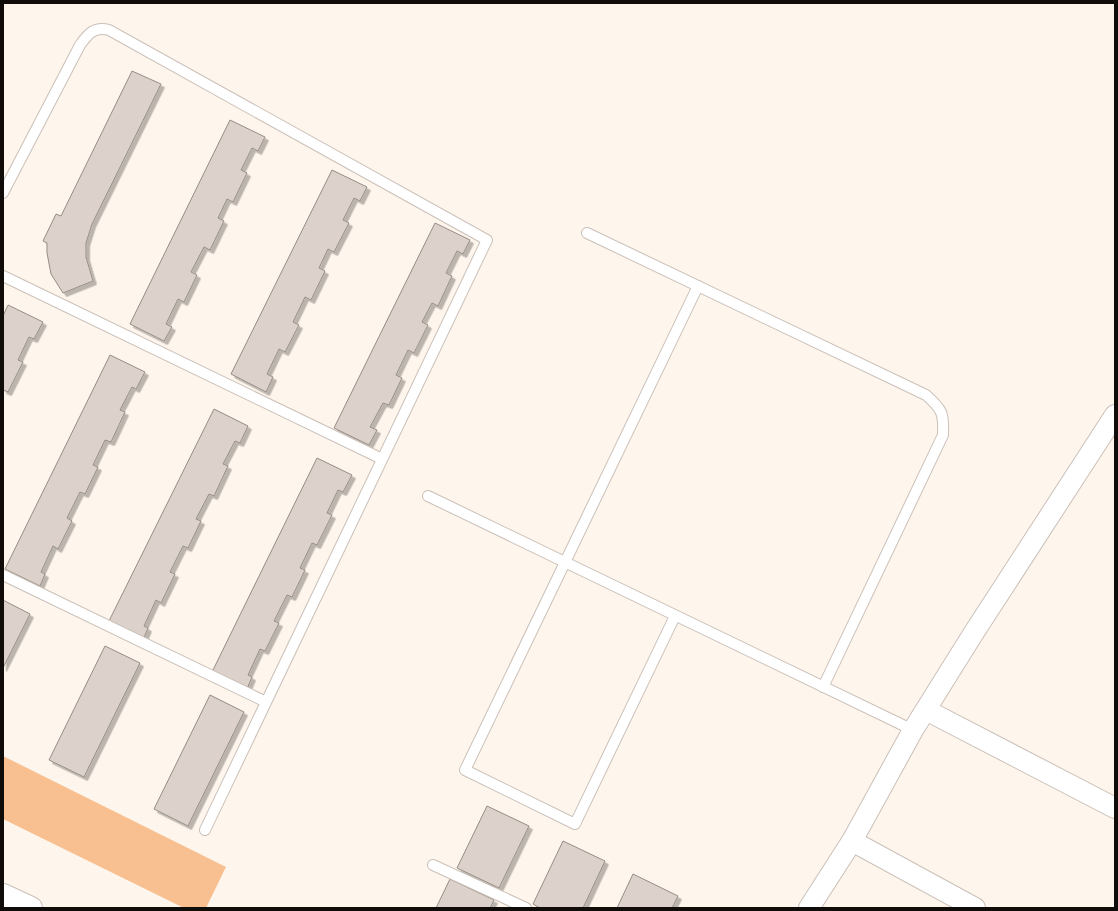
<svg xmlns="http://www.w3.org/2000/svg" width="1118" height="911" viewBox="0 0 1118 911" font-family="Jost,sans-serif">
<defs>
<filter id="shadow"><feDropShadow dx="3.5" dy="3.5" stdDeviation="0" flood-color="#0004"/></filter>
</defs>
<rect width="100%" height="100%" fill="#fef5ec"/>
<path fill="#f8c090" d="M3,756l223,111 -20,41h-22l-181,-89z"/>
<g fill="#dcd2cb" stroke="#958d85" filter="url(#shadow)">
<path d="M132,71l29,13 -69,140 -6,19v14l7,24 -30,12 -12,-19 -4,-21v-10l-4,-2 13,-27 5,2z"/>
<path d="M230,120l35,17 -7,14 -6,-3 -11,22 6,3 -14,29 -6,-3 -9,19 6,3 -14,29 -6,-3 -13,25 6,3 -13,27 -6,-3 -12,25 6,3 -8,14 -34,-17z"/>
<path d="M332,170l35,17 -7,14 -6,-3 -11,22 6,3 -15,29 -6,-3 -9,19 6,3 -14,29 -6,-3 -12,25 6,3 -14,27 -6,-3 -12,25 6,3 -7,15 -35,-18z"/>
<path d="M435,223l35,17 -7,14 -6,-3 -11,22 6,3 -14,30 -6,-3 -10,19 6,3 -14,28 -6,-3 -12,25 6,3 -13,27 -6,-2 -13,24 7,3 -8,15 -35,-17z"/>
<path d="M8,305l35,17 -9,17 -5,-2 -11,23 5,2 -15,30 -5,-2v-74z"/>
<path d="M110,355l35,17 -9,17 -4,-2 -12,23 5,2 -14,30 -6,-2 -12,25 5,2 -13,27 -5,-2 -13,26 5,3 -14,28 -5,-3 -12,26 4,2 -5,12 -35,-17z"/>
<path d="M214,409l34,17 -8,17 -5,-2 -12,23 5,2 -14,30 -5,-2 -13,25 5,2 -13,27 -5,-2 -13,26 5,2 -14,29 -5,-3 -12,26 4,2 -5,12 -35,-17z"/>
<path d="M317,458l35,17 -9,17 -5,-2 -11,23 5,2 -15,30 -5,-2 -12,25 5,2 -13,27 -5,-2 -13,26 5,2 -14,28 -5,-2 -12,26 4,2 -5,12 -35,-17z"/>
<path d="M3,600l27,14 -27,54z"/>
<path d="M105,646l35,17 -56,114 -35,-17z"/>
<path d="M210,695l34,17 -56,114 -34,-17z"/>
<path d="M487,806l42,20 -30,62 -42,-20z"/>
<path d="M563,841l42,20 -22,47h-43l-7,-4z"/>
<path d="M633,874l45,22 -6,12h-55z"/>
<path d="M450,879l44,21 -4,8h-54z"/>
</g>
<g fill="none" stroke-linecap="round" stroke-linejoin="round">
<defs>
<g id="service">
<path d="M3,193l77,-148c8,-11 14,-19 29,-15l378,210 -282,590"/>
<path d="M587,233l339,162c16,14 18,18 17,40l-120,252"/>
<path d="M3,276l379,183"/>
<path d="M428,496l485,234"/>
<path d="M3,575l263,127"/>
<path d="M675,616l-100,208 -110,-54 233,-484"/>
<path d="M433,865l93,43"/>
</g>
<g id="minor">
<path d="M926,710l189,98"/>
<path d="M852,841l123,67"/>
<path d="M809,908l43,-67 61,-111 60,-96 142,-219"/>
</g>
<path id="primary" d="M3,895l28,13"/>
</defs>
<use href="#service" stroke="#cac0b9" stroke-width="12"/>
<use href="#minor" stroke="#cac0b9" stroke-width="22"/>
<use href="#primary" stroke="#cac0b9" stroke-width="24"/>
<use href="#service" stroke="#fff" stroke-width="10"/>
<use href="#minor" stroke="#fff" stroke-width="20"/>
<use href="#primary" stroke="#fff" stroke-width="22"/>
</g>
<rect width="1118" height="911" fill="none" stroke="#0f0c09" stroke-width="8"/>
</svg>
